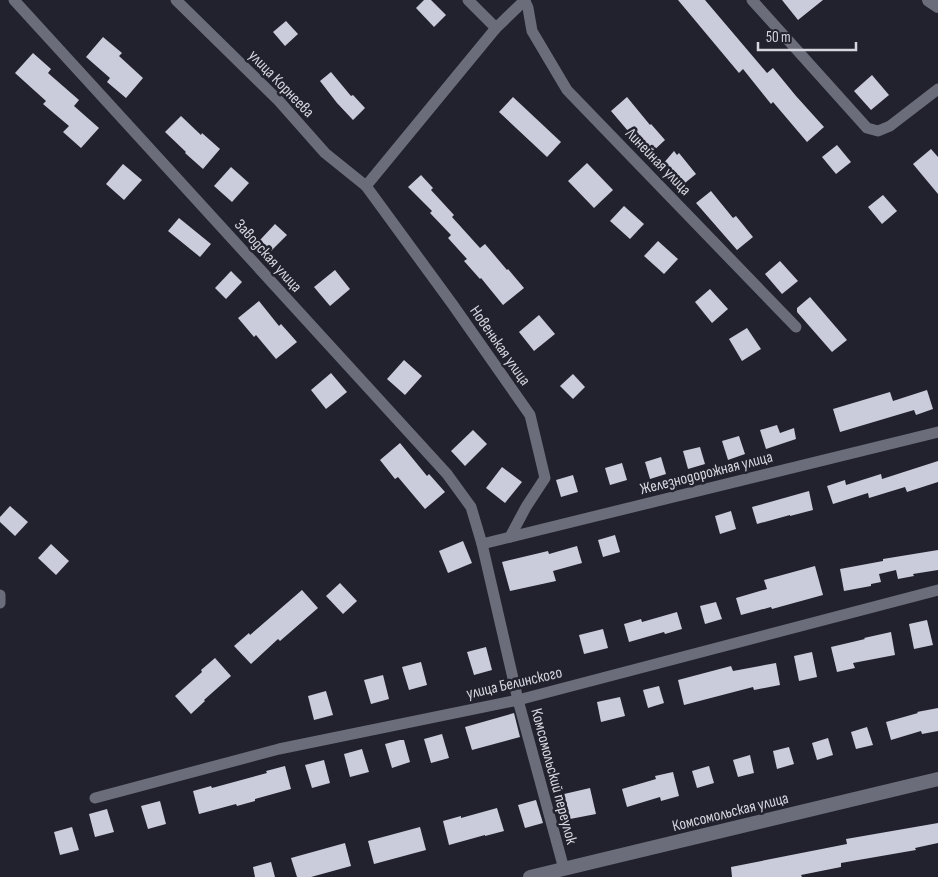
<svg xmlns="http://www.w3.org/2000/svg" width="938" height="877" viewBox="0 0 938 877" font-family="'Sofia Sans Condensed',sans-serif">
<rect width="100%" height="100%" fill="#21222d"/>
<g fill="#caccdc">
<path d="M424,0h7l15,15 -12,12 -18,-19z"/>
<path d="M678,0h27l62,73 6,-5 23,28 28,31 -17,15 -34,-40 -2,2 -28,-35 -4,4z"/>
<path d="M782,0h41l-25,20z"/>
<path d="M286,21l12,13 -13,12 -12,-14z"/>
<path d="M103,37l19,16 -3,3 24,22 -17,20 -19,-16 3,-4 -24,-21z"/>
<path d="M33,53l18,16 -3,4 31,27 -5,6 25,22 -18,20 -18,-16 6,-6 -26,-22 3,-3 -31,-28z"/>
<path d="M331,72l20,24 2,-1 12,13 -12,12 -16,-17 -17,-22z"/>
<path d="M872,75l17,20 -18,15 -17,-19z"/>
<path d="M513,97l48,45 -14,15 -48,-45z"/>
<path d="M627,97l23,28 1,-1 14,16 -15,14 -21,-24 -1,1 -17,-20z"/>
<path d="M181,116l20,19 1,-2 18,16 -17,20 -18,-16 1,-1 -21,-20z"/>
<path d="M837,145l14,17 -15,12 -14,-17z"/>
<path d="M931,149l7,8v37l-25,-30z"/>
<path d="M674,151l3,4 2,-2 17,21 -16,13 -18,-22z"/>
<path d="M587,163l26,27 -19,18 -26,-27z"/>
<path d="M123,164l19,16 -18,20 -18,-16z"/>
<path d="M231,167l18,16 -17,19 -18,-16z"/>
<path d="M421,175l12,13 -2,2 23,25 -2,2 28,31 5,-4 22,26 1,-1 16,19 -21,17 -22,-27 -1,1 -16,-18 3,-2 -19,-21 3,-3 -21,-22 2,-2 -24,-24z"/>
<path d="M711,191l22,27 3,-2 17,21 -16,13 -41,-47z"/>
<path d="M883,195l14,16 -15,13 -14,-17z"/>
<path d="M624,206l20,18 -14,15 -20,-18z"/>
<path d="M179,218l32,26 -11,13 -32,-26z"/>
<path d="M275,224l12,11 -16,16 -11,-11z"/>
<path d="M658,241l20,18 -14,15 -20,-18z"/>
<path d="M780,261l18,20 -16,13 -17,-20z"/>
<path d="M335,270l15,19 -20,17 -16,-19z"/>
<path d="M231,271l11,11 -16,17 -11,-11z"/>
<path d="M710,289l18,20 -16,14 -17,-21z"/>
<path d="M810,297l37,43 -15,12 -35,-40v-4z"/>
<path d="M259,301l20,25 2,-2 16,18 -21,17 -20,-24 -2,2 -16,-19z"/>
<path d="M539,315l16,19 -21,17 -15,-19z"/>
<path d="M747,328l14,21 -19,12 -13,-22z"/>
<path d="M404,360l18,16 -17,19 -18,-16z"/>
<path d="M331,373l16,19 -21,17 -15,-19z"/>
<path d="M573,374l12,13 -12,12 -13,-13z"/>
<path d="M927,390l6,19 -17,6 -2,-5 -74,22 -7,-23 57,-17 3,9z"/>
<path d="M777,425l3,8 14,-5 2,11 -30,10 -6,-19z"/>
<path d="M473,430l14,14 -22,22 -14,-15z"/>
<path d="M739,436l6,18 -17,6 -6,-19z"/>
<path d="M400,443l27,33 2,-2 16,18 -20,17 -27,-32 -3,2 -15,-19z"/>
<path d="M700,447l5,17 -17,5 -5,-18z"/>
<path d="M661,457l5,17 -16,5 -5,-17z"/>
<path d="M938,461v21l-31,10 -2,-5 -36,11 -1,-5 -35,11 -6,-18 18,-6 1,5 35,-11 1,5z"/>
<path d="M622,463l5,17 -17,5 -5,-17z"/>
<path d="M502,467l20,15 -17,21 -19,-15z"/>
<path d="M573,475l5,17 -17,5 -5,-17z"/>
<path d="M809,491l4,19 -23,6v-1l-33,9 -5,-17z"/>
<path d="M10,506l18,16 -13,14 -15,-14v-5z"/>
<path d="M731,511l5,18 -16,5 -5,-18z"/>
<path d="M615,535l5,17 -17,5 -5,-17z"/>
<path d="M463,541l9,22 -24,10 -9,-22z"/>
<path d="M51,544l18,17 -13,14 -18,-17z"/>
<path d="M577,546l5,17 -29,8 3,10 -46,10 -8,-29 46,-11 1,3z"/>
<path d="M938,550v20l-25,4 1,2 -16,3 -2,-9 -17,4 2,8 -10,2v2l-27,5 -4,-22 43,-8v-2z"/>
<path d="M815,566l8,29 -51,14 -1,-2 -30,8 -5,-17 31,-9 -3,-9z"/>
<path d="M340,583l17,18 -14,13 -17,-18z"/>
<path d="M302,590l16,18 -38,33 -2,-2 -27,25 -17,-18 15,-13 1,2z"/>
<path d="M716,602l6,17 -17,5 -5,-18z"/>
<path d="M677,612l5,17 -17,5 -1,-2 -35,10 -5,-18 17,-5 1,3z"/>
<path d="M927,620l6,25 -19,4 -5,-25z"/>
<path d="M603,629l5,19 -24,6 -5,-19z"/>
<path d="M891,632l4,23 -42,8 2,5 -18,4 -6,-25 34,-8 -1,-1z"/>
<path d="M486,647l6,23 -18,5 -7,-23z"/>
<path d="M812,652l5,25 -18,4 -5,-25z"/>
<path d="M215,658l16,18 -27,24 1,1 -14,13 -16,-18 27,-24 -1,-2z"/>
<path d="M421,662l6,23 -18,5 -7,-23z"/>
<path d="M776,663l4,22 -26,5 -1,-3 -69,18 -6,-25 53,-14 2,5z"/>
<path d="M383,675l6,24 -18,5 -7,-24z"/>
<path d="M659,686l5,17 -16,5 -5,-18z"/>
<path d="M326,691l7,24 -19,5 -6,-24z"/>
<path d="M620,697l5,19 -24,6 -4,-20z"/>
<path d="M938,708v23l-16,3 -1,-3 -30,9 -5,-18 32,-9 -1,-1z"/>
<path d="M514,713l6,24 -48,13 -7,-23z"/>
<path d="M867,727l6,18 -17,4 -5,-17z"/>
<path d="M442,734l7,24 -18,5 -7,-24z"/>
<path d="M828,738l5,17 -16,5 -5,-17z"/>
<path d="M400,740h4l6,22 -18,6 -7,-24z"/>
<path d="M789,747l5,17 -17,5 -4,-18z"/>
<path d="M362,749l7,23 -19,5 -6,-23z"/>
<path d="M750,755l4,18 -16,4 -5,-17z"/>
<path d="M324,760l6,23 -18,5 -7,-23z"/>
<path d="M285,766l6,23 -36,10v2l-18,5 -1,-2 -37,10 -6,-23 18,-5 1,2 55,-15 -1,-2z"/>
<path d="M709,766l5,17 -17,5 -5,-17z"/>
<path d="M673,772l6,24 -18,5 -1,-4 -33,10 -5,-18 34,-10 -1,-3z"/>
<path d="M590,788l6,26 -26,5 -6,-25z"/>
<path d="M536,800l7,23 -18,5 -7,-23z"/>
<path d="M160,801l6,23 -18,5 -7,-23z"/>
<path d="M497,808l7,23 -19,5v-1l-36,10 -6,-24 18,-5v2z"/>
<path d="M107,809l7,23 -19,5 -6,-23z"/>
<path d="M938,823v20l-23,5 1,2 -75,13v4l-40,8 1,2h-70l-1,-10 116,-23 -1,-5z"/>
<path d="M72,827l7,23 -19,5 -6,-23z"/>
<path d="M420,827l6,23 -52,14 -6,-23z"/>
<path d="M345,843l6,23 -40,11h-14l-6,-19z"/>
<path d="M271,862l4,15h-20l-2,-10z"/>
</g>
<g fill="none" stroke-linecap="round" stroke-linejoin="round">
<g stroke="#6b6d7b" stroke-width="11">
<path d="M14,0l433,474 24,33 11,37 36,156 46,169"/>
<path d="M176,0l103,101 46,52 41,33 87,119 77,110 15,63 -19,29 -16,30"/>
<path d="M468,0l28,28"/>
<path d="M752,0l115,128 11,3 12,-5 48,-37"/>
<path d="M525,1l3,7 4,23 35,59 229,237"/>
<path d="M366,186l130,-158 29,-28"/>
<path d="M482,544l456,-112"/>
<path d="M0,595v8"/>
<path d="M95,798l184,-49 239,-49 420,-110"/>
</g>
<g stroke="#6b6d7b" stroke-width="14">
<path d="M929,0l9,6"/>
<path d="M530,877l408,-98"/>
</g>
</g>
<g text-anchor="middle" stroke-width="5" stroke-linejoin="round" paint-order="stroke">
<g font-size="16" fill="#d5d6de" stroke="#21222d">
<text transform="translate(282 83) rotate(46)" y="6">улица Корнеева</text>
<text transform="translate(659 161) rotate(46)" y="6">Линейная улица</text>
<text transform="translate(269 255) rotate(48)" y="6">Заводская улица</text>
<text transform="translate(501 345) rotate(55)" y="6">Новенькая улица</text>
<text transform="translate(706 472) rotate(-14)" y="6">Железнодорожная улица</text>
<text transform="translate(514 682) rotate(-13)" y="6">улица Белинского</text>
<text transform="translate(555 776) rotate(75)" y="6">Комсомольский переулок</text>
<text transform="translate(730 811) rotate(-14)" y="6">Комсомольская улица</text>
</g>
</g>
<path d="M758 42v8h98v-8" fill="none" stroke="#d5d6de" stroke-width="2.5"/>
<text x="766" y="42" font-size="15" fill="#d5d6de" stroke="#21222d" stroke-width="4" paint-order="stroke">50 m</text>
</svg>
